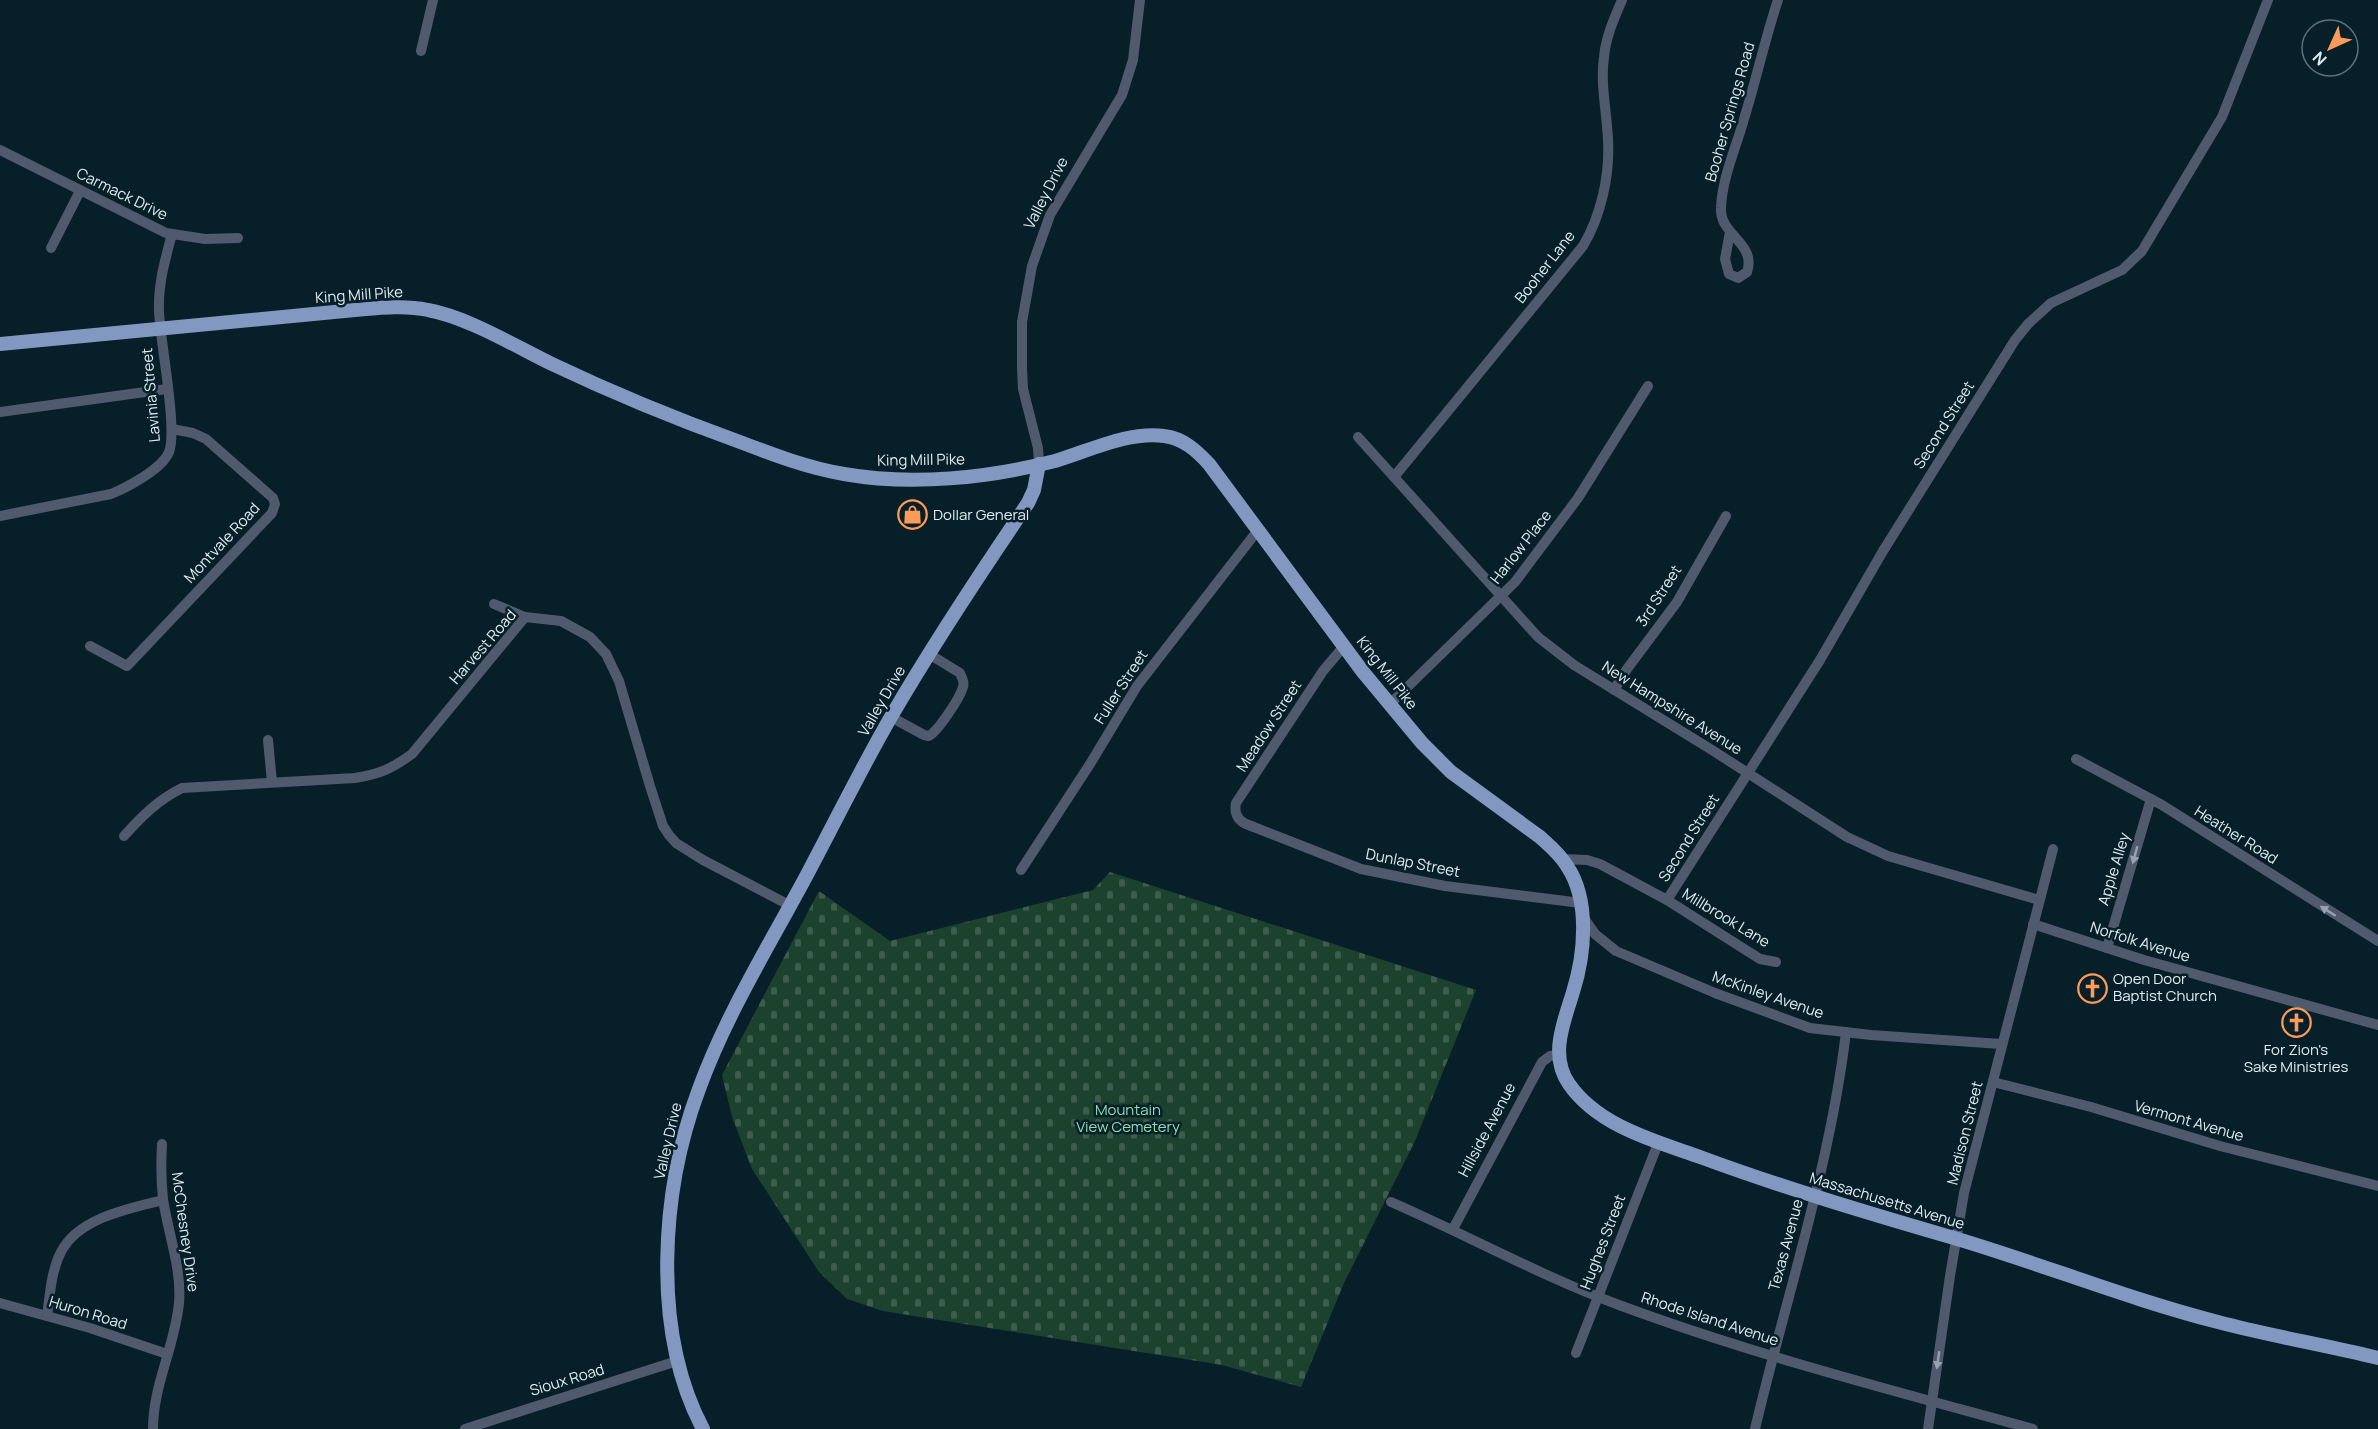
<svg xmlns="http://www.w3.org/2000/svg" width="2378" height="1429" viewBox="0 0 2378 1429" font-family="Manrope,sans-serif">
<defs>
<pattern id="cemetery-stones" width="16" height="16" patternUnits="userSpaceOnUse" patternTransform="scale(1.5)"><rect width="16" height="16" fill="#1c412d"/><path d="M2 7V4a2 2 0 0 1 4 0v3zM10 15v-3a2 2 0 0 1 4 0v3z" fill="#3d5d4c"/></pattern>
</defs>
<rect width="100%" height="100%" fill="#071f28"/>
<path fill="url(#cemetery-stones)" d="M1110,872l366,118 -61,151 -71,142 -43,104 -79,-22 -339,-54 -36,-12 -28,-27 -67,-103 -20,-52 -10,-42 97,-184 71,50 203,-51z"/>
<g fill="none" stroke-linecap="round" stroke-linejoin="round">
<g stroke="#4f5a6d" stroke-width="10">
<path d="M421,51l12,-51"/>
<path d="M0,150l166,83 39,6 33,-1"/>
<path d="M1730,232l-5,27 4,15 9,4 9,-6c10,-29 -28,-37 -26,-64 1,-30 15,-60 23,-89 12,-39 21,-80 34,-119"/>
<path d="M51,248l29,-57"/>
<path d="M0,412l167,-23"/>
<path d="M1358,437l180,200 36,28 138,85 135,87 41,19 151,44"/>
<path d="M1039,464l-1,-16 -15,-59 -1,-21v-46l10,-56 18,-51 72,-120 11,-35 7,-60"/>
<path d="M1394,477l189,-231c18,-30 27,-71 25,-106 -1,-27 -8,-56 -4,-83 2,-21 10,-38 18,-57"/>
<path d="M0,516l111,-22c17,-7 51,-25 58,-42 9,-22 -9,-111 -10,-141 -1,-27 6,-51 13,-77"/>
<path d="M494,604l31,13"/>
<path d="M90,646l37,20 145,-153 3,-9 -2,-6 -67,-59 -13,-6 -21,-4"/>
<path d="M1344,646l-21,25 -87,132c-2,9 1,17 10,21l115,45 84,17 136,17"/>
<path d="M1614,690l13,-21 50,-67 49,-86"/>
<path d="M1390,704l125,-122 63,-84 70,-112"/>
<path d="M891,717l33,18 5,1c9,-5 31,-38 34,-49 2,-5 -1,-9 -3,-14l-31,-19"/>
<path d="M268,740l4,42"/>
<path d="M2076,759l86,46 216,136"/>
<path d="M124,836c18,-20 34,-36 58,-48l173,-10c25,-4 36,-9 57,-24l113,-137 36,4 29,16 16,17 13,27 31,105 13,40 6,9 7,8 27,17 88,46"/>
<path d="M1562,859l25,1 13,4 67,36 93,59 16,3"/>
<path d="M1021,870l69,-106 47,-78 121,-156"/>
<path d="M1667,900l153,-240 63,-109 132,-211 13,-16 23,-21 71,-33 20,-19 80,-134 46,-117"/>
<path d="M1583,917l12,17 21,17 99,42 95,35 61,7 130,9"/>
<path d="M2033,924l111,36 234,65"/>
<path d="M2107,948l44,-149"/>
<path d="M1993,1082l98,25 129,39 158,40"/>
<path d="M1391,1202c76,33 150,74 228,103 135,50 276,86 414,124"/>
<path d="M1453,1229l89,-167 8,-6 8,-1"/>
<path d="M0,1303l90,25 77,26"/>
<path d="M47,1316c3,-21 4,-45 14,-64 17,-34 69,-44 102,-52"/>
<path d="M1576,1353l83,-212"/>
<path d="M153,1429c0,-44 22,-83 26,-126 3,-34 -11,-70 -16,-104 -2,-18 -2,-37 -1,-55"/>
<path d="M465,1429l212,-68"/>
<path d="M1755,1429c31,-132 75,-262 91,-397"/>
<path d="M1928,1429l22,-153 14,-83 89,-344"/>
</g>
<g stroke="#8298c0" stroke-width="14">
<path d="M0,344l355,-34c24,-2 49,-5 73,0 39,7 87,36 124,54 61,29 124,55 188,78 34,13 68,26 104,32 68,12 144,4 211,-13 34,-10 73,-30 109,-25 19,2 33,15 45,28l154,208 59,71 29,29 89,65c10,9 20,17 27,29 23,34 18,88 6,126 -9,30 -24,63 -4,92 29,42 86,57 131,73 84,31 168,56 254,81 88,26 174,61 264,84 53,14 107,23 160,36"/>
<path d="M703,1429c-52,-98 -42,-239 -4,-340 28,-77 73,-148 111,-220 27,-51 53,-104 82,-154 42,-72 89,-143 136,-212l6,-13 5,-26"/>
</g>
</g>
<defs><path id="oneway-solid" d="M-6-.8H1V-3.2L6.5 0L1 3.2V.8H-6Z" transform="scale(1.5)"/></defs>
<g fill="#97a4b0">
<use href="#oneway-solid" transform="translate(2135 855) rotate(105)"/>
<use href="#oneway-solid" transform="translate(2328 911) rotate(-148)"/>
<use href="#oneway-solid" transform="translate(1938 1360) rotate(98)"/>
</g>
<defs>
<symbol id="shop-ring" viewBox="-11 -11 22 22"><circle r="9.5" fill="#071f28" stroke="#fe9b58" stroke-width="1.5"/><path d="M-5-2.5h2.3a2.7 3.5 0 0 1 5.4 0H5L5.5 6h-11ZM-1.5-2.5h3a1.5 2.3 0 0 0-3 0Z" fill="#fe9b58"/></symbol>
<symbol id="church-ring" viewBox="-11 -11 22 22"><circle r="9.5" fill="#071f28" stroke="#fe9b58" stroke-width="1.5"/><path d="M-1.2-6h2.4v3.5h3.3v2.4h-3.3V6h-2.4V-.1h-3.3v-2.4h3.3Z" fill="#fe9b58"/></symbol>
</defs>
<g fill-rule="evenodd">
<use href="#shop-ring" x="896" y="498" width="33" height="33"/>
<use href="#church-ring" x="2076" y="972" width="33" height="33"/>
<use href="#church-ring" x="2280" y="1006" width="33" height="33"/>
</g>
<g text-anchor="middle" stroke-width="5" stroke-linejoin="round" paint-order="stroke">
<g font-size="15" fill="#dfedf3" stroke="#071f28">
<text transform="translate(1730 112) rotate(-74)" y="5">Booher Springs Road</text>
<text transform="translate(1046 193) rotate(-63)" y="5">Valley Drive</text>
<text transform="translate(122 194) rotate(26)" y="5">Carmack Drive</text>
<text transform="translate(1545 267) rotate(-52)" y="5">Booher Lane</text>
<text transform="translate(359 295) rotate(-4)" y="5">King Mill Pike</text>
<text transform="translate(151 395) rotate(-95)" y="5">Lavinia Street</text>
<text transform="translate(1944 425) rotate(-58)" y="5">Second Street</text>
<text transform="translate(921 460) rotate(-1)" y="5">King Mill Pike</text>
<text transform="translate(222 543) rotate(-47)" y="5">Montvale Road</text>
<text transform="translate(1521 547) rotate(-52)" y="5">Harlow Place</text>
<text transform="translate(1659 596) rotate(-57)" y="5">3rd Street</text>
<text transform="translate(483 647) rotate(-49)" y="5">Harvest Road</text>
<text transform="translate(1387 673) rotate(52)" y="5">King Mill Pike</text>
<text transform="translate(1121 687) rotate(-57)" y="5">Fuller Street</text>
<text transform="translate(882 701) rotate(-60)" y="5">Valley Drive</text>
<text transform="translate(1672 708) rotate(32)" y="5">New Hampshire Avenue</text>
<text transform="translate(1269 726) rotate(-57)" y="5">Meadow Street</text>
<text transform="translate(2236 835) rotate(32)" y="5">Heather Road</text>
<text transform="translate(1689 838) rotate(-58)" y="5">Second Street</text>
<text transform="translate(1413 863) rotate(11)" y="5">Dunlap Street</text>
<text transform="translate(2114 869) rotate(-73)" y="5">Apple Alley</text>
<text transform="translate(1726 918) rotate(31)" y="5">Millbrook Lane</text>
<text transform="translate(2140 942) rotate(17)" y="5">Norfolk Avenue</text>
<text transform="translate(1768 995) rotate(19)" y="5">McKinley Avenue</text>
<text transform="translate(2189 1121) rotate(16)" y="5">Vermont Avenue</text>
<text transform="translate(1487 1130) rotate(-62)" y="5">Hillside Avenue</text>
<text transform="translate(1965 1133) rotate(-76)" y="5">Madison Street</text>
<text transform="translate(668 1141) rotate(-77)" y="5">Valley Drive</text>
<text transform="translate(1887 1201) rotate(17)" y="5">Massachusetts Avenue</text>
<text transform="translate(185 1232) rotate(82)" y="5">McChesney Drive</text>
<text transform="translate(1603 1242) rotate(-69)" y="5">Hughes Street</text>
<text transform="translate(1786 1245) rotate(-75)" y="5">Texas Avenue</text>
<text transform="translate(88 1313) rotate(17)" y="5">Huron Road</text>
<text transform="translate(1710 1319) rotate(18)" y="5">Rhode Island Avenue</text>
<text transform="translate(567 1380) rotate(-17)" y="5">Sioux Road</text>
</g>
<g font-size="15" fill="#dfedf3" stroke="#071f28" text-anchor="start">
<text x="933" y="520">Dollar General</text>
<text x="2113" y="984">Open Door<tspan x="2113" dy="17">Baptist Church</tspan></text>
<text x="2296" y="1055" text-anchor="middle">For Zion's<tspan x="2296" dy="17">Sake Ministries</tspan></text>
</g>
<g font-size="15" fill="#8cdfaf" stroke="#071f28">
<text x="1128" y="1115">Mountain<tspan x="1128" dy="17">View Cemetery</tspan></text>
</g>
</g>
<g transform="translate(2330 48) rotate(225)"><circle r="28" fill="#071f28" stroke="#5d7179" stroke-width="1.5"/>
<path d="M0-4.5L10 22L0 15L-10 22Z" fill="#fe9b58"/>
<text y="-9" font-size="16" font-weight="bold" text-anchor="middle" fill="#dfedf3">N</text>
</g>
</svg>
